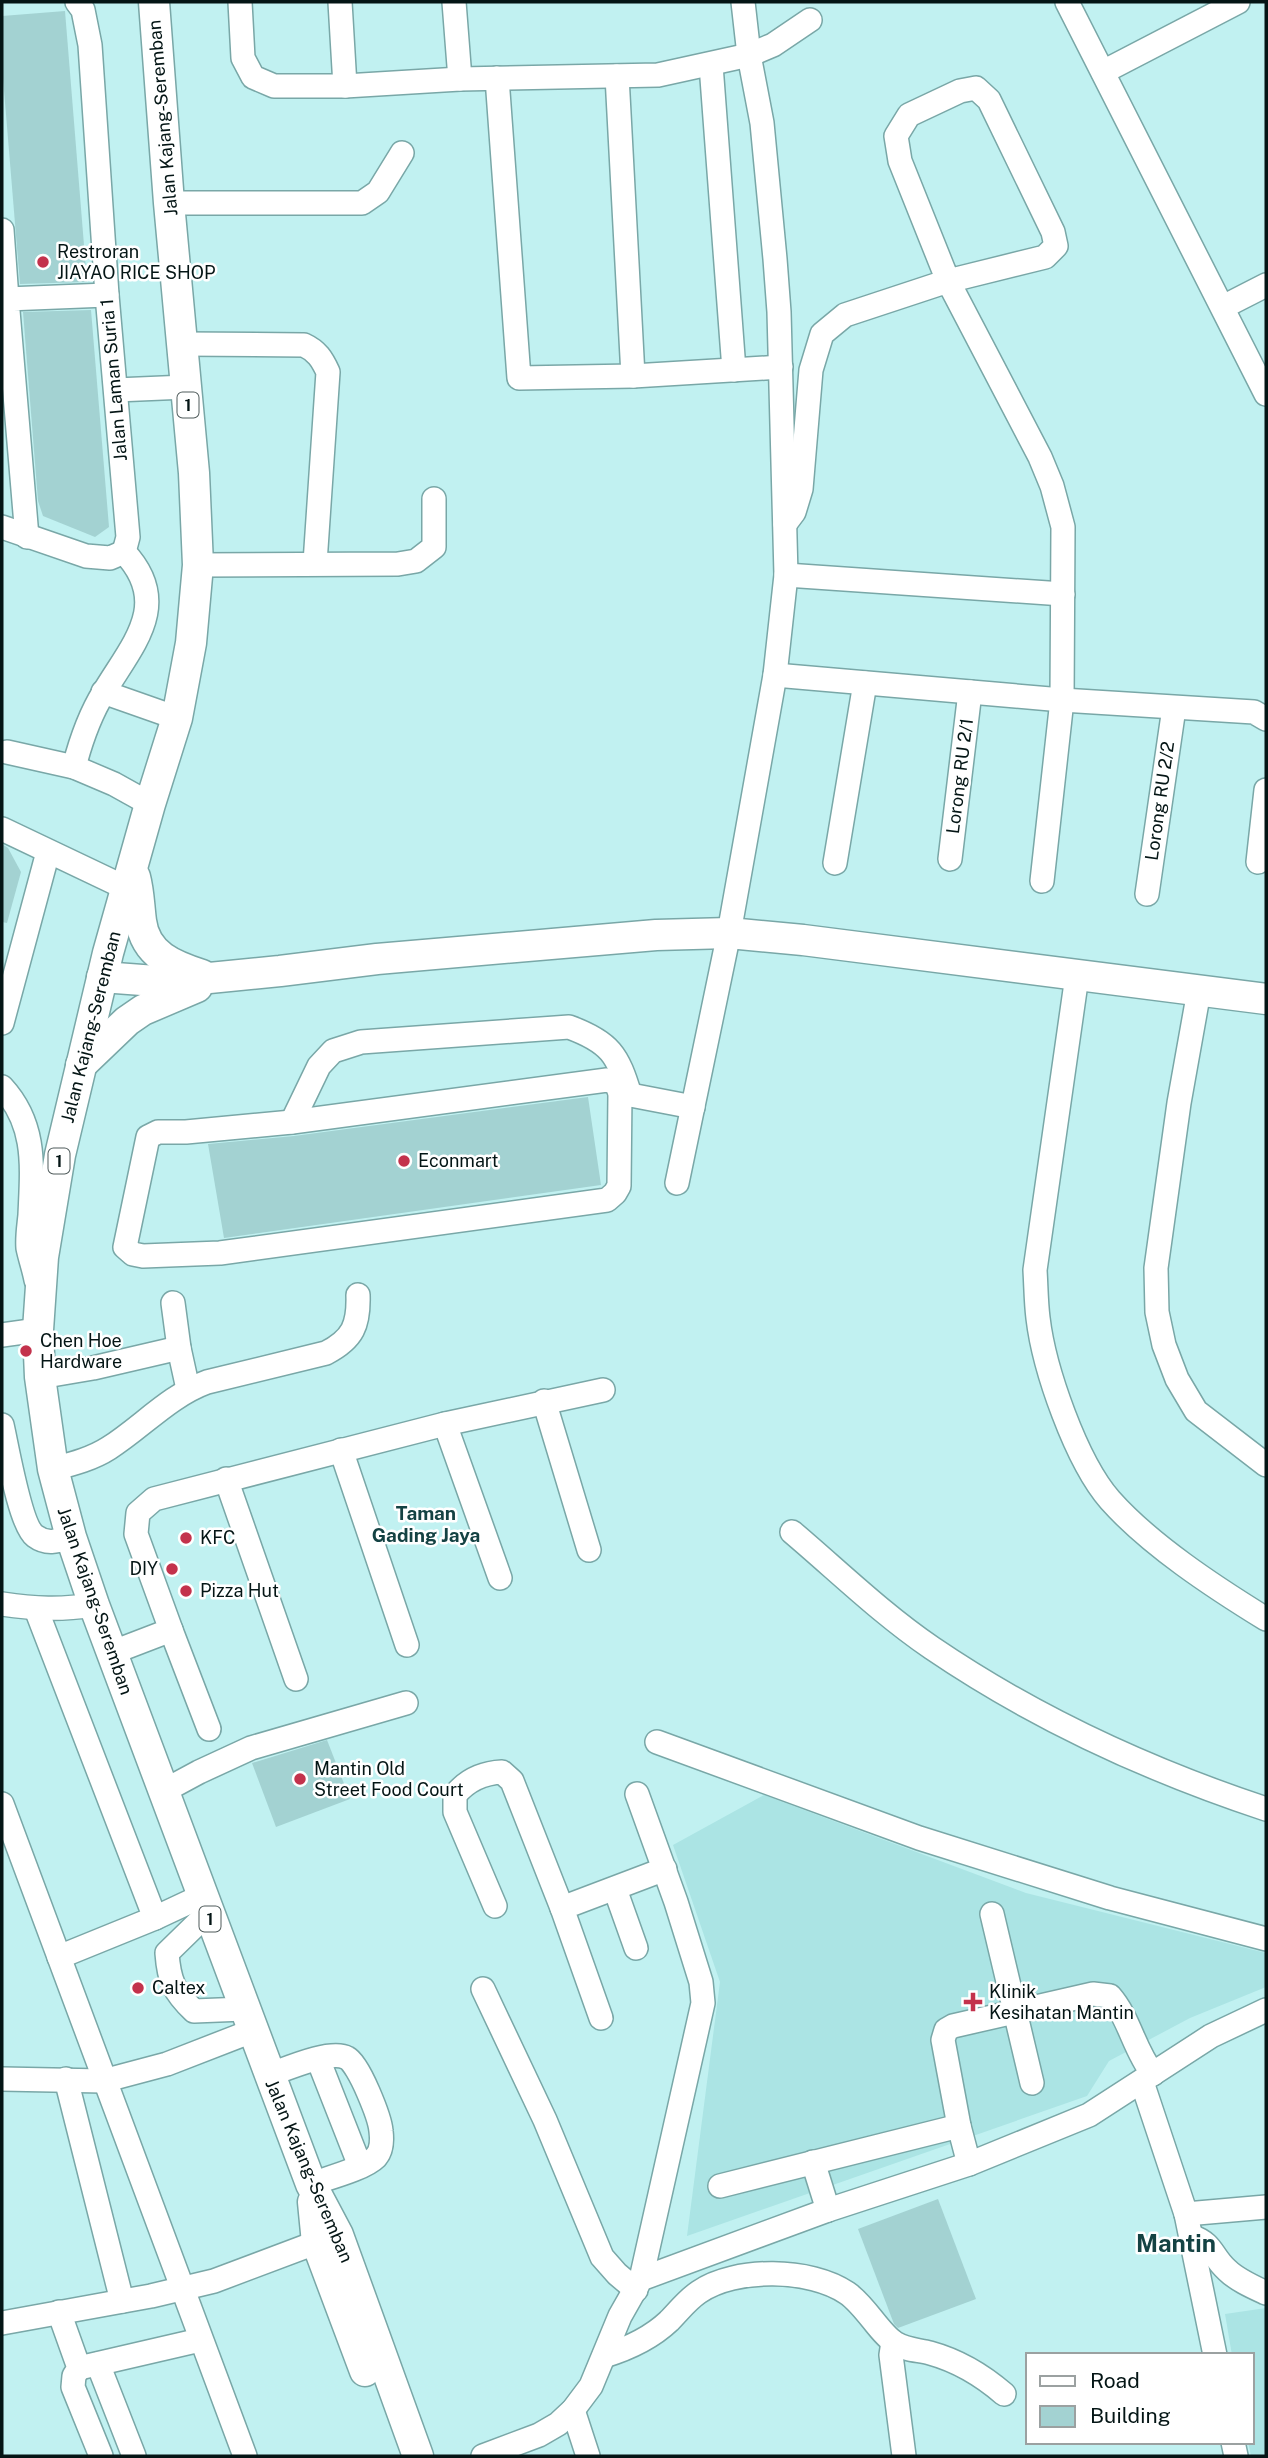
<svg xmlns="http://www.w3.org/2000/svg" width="1268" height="2458" viewBox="0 0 1268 2458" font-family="'Public Sans',sans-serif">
<rect width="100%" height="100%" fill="#c1f1f1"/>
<g fill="#abe4e4">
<path d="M764,1795l262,98 240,60v34l-76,31 -81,43 -22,35 -400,140 33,-254 -47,-137z"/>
<path d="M1266,2308v148h-15l-3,-14h4v-87h-20l-7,-41z"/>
</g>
<g fill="#a3d2d2">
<path d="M65,11l22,271 -67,2 -18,-218v-50z"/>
<path d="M91,310l18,217 -14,10 -52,-21 -5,-15 -15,-189z"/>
<path d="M2,844l6,4 13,24 -14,51 -5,-1z"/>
<path d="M588,1097l13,88 -377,53 -16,-94 86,-8z"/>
<path d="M327,1740l23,59 -74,28 -24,-64z"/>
<path d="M938,2199l38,100 -78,29 -4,-4 -36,-95z"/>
</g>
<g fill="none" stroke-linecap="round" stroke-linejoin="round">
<defs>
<g id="minor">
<path d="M77,2l6,8 7,35 17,250 21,242 -4,15"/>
<path d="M240,2l3,56 10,19 21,9h71l115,-7 198,-4 91,-20 24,-10 37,-25"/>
<path d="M340,2l5,84"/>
<path d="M454,2l6,77"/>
<path d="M1067,2l199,392"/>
<path d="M711,65l23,305"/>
<path d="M1103,72l135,-70"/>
<path d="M617,76l16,300"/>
<path d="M497,78l22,300 114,-2 148,-9"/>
<path d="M169,203h193l16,-11 24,-39"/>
<path d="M2,230l5,69 -5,1"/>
<path d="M1223,307l43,-22"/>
<path d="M183,344l121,1c13,6 18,14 24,27l-13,191"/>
<path d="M116,390l70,-3"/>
<path d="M785,524l9,-12 7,-23 10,-119 11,-36 23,-19 103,-34 97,-24 11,-11 -3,-14 -64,-132 -13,-12 -16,3 -51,24 -13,21 4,25 48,120 92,176 12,29 11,41 -1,173 -20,181"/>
<path d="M2,527l84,29 24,2 14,-6"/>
<path d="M27,537l-20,-238 100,-4"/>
<path d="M198,565l200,-1 18,-3 18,-14v-48"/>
<path d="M786,575l277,19"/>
<path d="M775,675l287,25 192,12 12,7"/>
<path d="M103,692l74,26"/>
<path d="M7,752l67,15 40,17 36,20"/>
<path d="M74,767c7,-27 15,-51 30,-75 28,-47 69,-88 20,-140"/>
<path d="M2,829l124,59"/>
<path d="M950,859l20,-167"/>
<path d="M1258,862l8,-72"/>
<path d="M835,863l30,-180"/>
<path d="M1147,894l27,-186"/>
<path d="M1077,976l-42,294c1,16 1,32 3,48 6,51 38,143 72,182 40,45 104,87 156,119"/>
<path d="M1199,991l-20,112 -23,165 1,44 7,33 13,34 19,32 70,54"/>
<path d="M2,1023l46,-171"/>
<path d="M607,1080l9,3 4,10 -1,93 -4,7 -8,7 -387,53 -77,3 -10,-2 -8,-7 23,-110 10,-5h28l106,-10z"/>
<path d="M2,1087c35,38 30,80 28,128 -1,11 -3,22 -2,33 2,10 6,21 8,32"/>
<path d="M620,1093l73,14"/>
<path d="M292,1122l27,-56 14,-15 28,-9 208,-15c41,15 49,28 61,68"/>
<path d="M677,1183l52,-250 46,-258 11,-100 -7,-263 -4,-53 -13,-136 -13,-68 -6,-53"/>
<path d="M173,1303l6,45 9,41"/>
<path d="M2,1335l36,-5"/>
<path d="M40,1377l53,-9 86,-20"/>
<path d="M544,1401l45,149"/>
<path d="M445,1424l55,154"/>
<path d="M2,1425c5,21 18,100 33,111 12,9 23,5 36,1"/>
<path d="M341,1450l66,195"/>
<path d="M53,1469c19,-5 39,-10 56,-21 33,-21 60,-52 98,-66l119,-29c27,-14 33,-28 32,-58"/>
<path d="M226,1479l70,200"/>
<path d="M792,1532c46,39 90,82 140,116 103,70 216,122 334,161"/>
<path d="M2,1604c34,5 58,6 92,1"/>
<path d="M36,1609l119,309 -96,39"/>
<path d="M171,1630l38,99"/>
<path d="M111,1653l60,-23 -35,-96 2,-21 16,-14 291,-75 158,-34"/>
<path d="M657,1742l262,96 191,60 156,41"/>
<path d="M162,1792l37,-20 52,-24 155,-45"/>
<path d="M637,1794l39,108 25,80 2,21 -62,276"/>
<path d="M2,1804l243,652"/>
<path d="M615,1889l21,59"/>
<path d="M495,1906l-40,-94v-17c12,-15 27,-22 47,-23l10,9 50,127"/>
<path d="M208,1913l-41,40c2,28 7,39 27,58l50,-2"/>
<path d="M992,1914l40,169"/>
<path d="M155,1918l47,-22"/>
<path d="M483,1989l62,131 57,137 15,17 19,16"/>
<path d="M601,2018l-39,-110 103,-39"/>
<path d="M318,2059l42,107"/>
<path d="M269,2075c17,-6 62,-26 78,-17 12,6 33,60 34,73 1,8 1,19 -5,26 -12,12 -48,21 -65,27"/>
<path d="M2,2079l101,2 64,-17 85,-33"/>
<path d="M66,2079l56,222"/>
<path d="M1142,2082l44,132 29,141"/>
<path d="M813,2162l15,48"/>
<path d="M969,2164l-10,-38 -16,-86 3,-10 7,-4 140,-32 17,2c20,23 24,54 43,78"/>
<path d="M720,2186l239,-60"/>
<path d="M1186,2214l80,-7"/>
<path d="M1191,2236c23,8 20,20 36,34 10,10 26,17 39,23"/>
<path d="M59,2312l20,56 -5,8 -1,11 28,69"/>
<path d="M2,2323l149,-27 63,-15 117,-44"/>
<path d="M893,2342l-2,13 13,101"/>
<path d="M604,2356c23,-7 46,-17 65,-35 10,-10 18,-21 30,-29 36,-25 112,-24 148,1 19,13 32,40 48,50 10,7 24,7 35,10 29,8 52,22 74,41"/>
<path d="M98,2364l36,92"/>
<path d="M79,2368l121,-28"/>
<path d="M573,2410l15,46"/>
<path d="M1233,2442l3,14"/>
<path d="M483,2456l56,-21 19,-11 15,-14 18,-24 29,-70 21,-37 187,-69 141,-46 120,-49 122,-79 55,-26"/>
</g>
<g id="major">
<path d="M154,2l15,201 25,270 4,92 -7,78 -14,75 -27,86 -42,149 -48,202 -17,102 -5,73 2,47 13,92 18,68 23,68 217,579 27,51 80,221"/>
<path d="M135,877c4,15 4,29 6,44 4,34 33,45 61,54"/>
<path d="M102,977l67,5 111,-11 97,-12 279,-24 73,-2 74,7 463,59"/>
<path d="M81,1065l46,-44 16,-11 54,-23"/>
<path d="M313,2202l4,41 48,128"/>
</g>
</defs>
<use href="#minor" stroke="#79a7a7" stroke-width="26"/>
<use href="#major" stroke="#79a7a7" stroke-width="33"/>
<use href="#minor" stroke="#fff" stroke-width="23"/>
<use href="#major" stroke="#fff" stroke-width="30"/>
</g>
<g fill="#c3324c" stroke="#fff" stroke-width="2.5">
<circle cx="43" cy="262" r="7"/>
<circle cx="404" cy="1161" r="7"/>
<circle cx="26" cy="1351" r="7"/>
<circle cx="186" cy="1538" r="7"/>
<circle cx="172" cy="1569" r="7"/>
<circle cx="186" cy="1591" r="7"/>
<circle cx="300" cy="1779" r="7"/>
<circle cx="138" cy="1988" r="7"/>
<path d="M969.5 1991.5h7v7h7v7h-7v7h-7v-7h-7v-7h7z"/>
</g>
<g text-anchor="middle" stroke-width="5" stroke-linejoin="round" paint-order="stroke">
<g fill="#fff" stroke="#4f5b5b" stroke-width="2">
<rect x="177.5" y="392.5" width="21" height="25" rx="5"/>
<rect x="48.5" y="1148.5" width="21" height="25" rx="5"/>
<rect x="199.5" y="1906.5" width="21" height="25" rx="5"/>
</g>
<g font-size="16" font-weight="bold" fill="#041515">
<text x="188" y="411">1</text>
<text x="59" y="1167">1</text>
<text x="210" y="1925">1</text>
</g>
<g font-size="18" fill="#041515" stroke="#fff">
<text transform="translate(163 118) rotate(-95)" y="6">Jalan Kajang-Seremban</text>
<text transform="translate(114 380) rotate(-95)" y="6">Jalan Laman Suria 1</text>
<text transform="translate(960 776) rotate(-83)" y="6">Lorong RU 2/1</text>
<text transform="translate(1160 801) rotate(-82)" y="6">Lorong RU 2/2</text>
<text transform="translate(91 1027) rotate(-76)" y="6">Jalan Kajang-Seremban</text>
<text transform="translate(95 1601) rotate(71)" y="6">Jalan Kajang-Seremban</text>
<text transform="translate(309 2171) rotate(67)" y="6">Jalan Kajang-Seremban</text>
</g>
<g font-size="18" fill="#041515" stroke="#fff" text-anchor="start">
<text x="57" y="258">Restroran<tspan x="57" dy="21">JIAYAO RICE SHOP</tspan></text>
<text x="418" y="1167">Econmart</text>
<text x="40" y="1347">Chen Hoe<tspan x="40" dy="21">Hardware</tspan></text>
<text x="200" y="1544">KFC</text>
<text x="158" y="1575" text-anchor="end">DIY</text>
<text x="200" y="1597">Pizza Hut</text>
<text x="314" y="1775">Mantin Old<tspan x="314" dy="21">Street Food Court</tspan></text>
<text x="152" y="1994">Caltex</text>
<text x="989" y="1998">Klinik<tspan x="989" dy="21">Kesihatan Mantin</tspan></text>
</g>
<g font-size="19" font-weight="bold" fill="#144243" stroke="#fff">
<text x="426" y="1520">Taman<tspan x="426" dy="22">Gading Jaya</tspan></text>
</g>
<g font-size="24" font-weight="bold" fill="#144243" stroke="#fff">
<text x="1176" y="2252">Mantin</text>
</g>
</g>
<rect width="1268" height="2458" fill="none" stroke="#041515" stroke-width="7"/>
<rect x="1026" y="2353" width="228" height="91" fill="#ffffff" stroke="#9ba1a1" stroke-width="2"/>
<rect x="1040" y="2376" width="35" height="10" fill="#ffffff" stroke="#9ba1a1" stroke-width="2"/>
<text x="1090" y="2388" font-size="21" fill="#041515">Road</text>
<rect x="1040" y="2406" width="35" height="21" fill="#a3d2d2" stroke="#9ba1a1" stroke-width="2"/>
<text x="1090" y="2423" font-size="21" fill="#041515">Building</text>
</svg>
